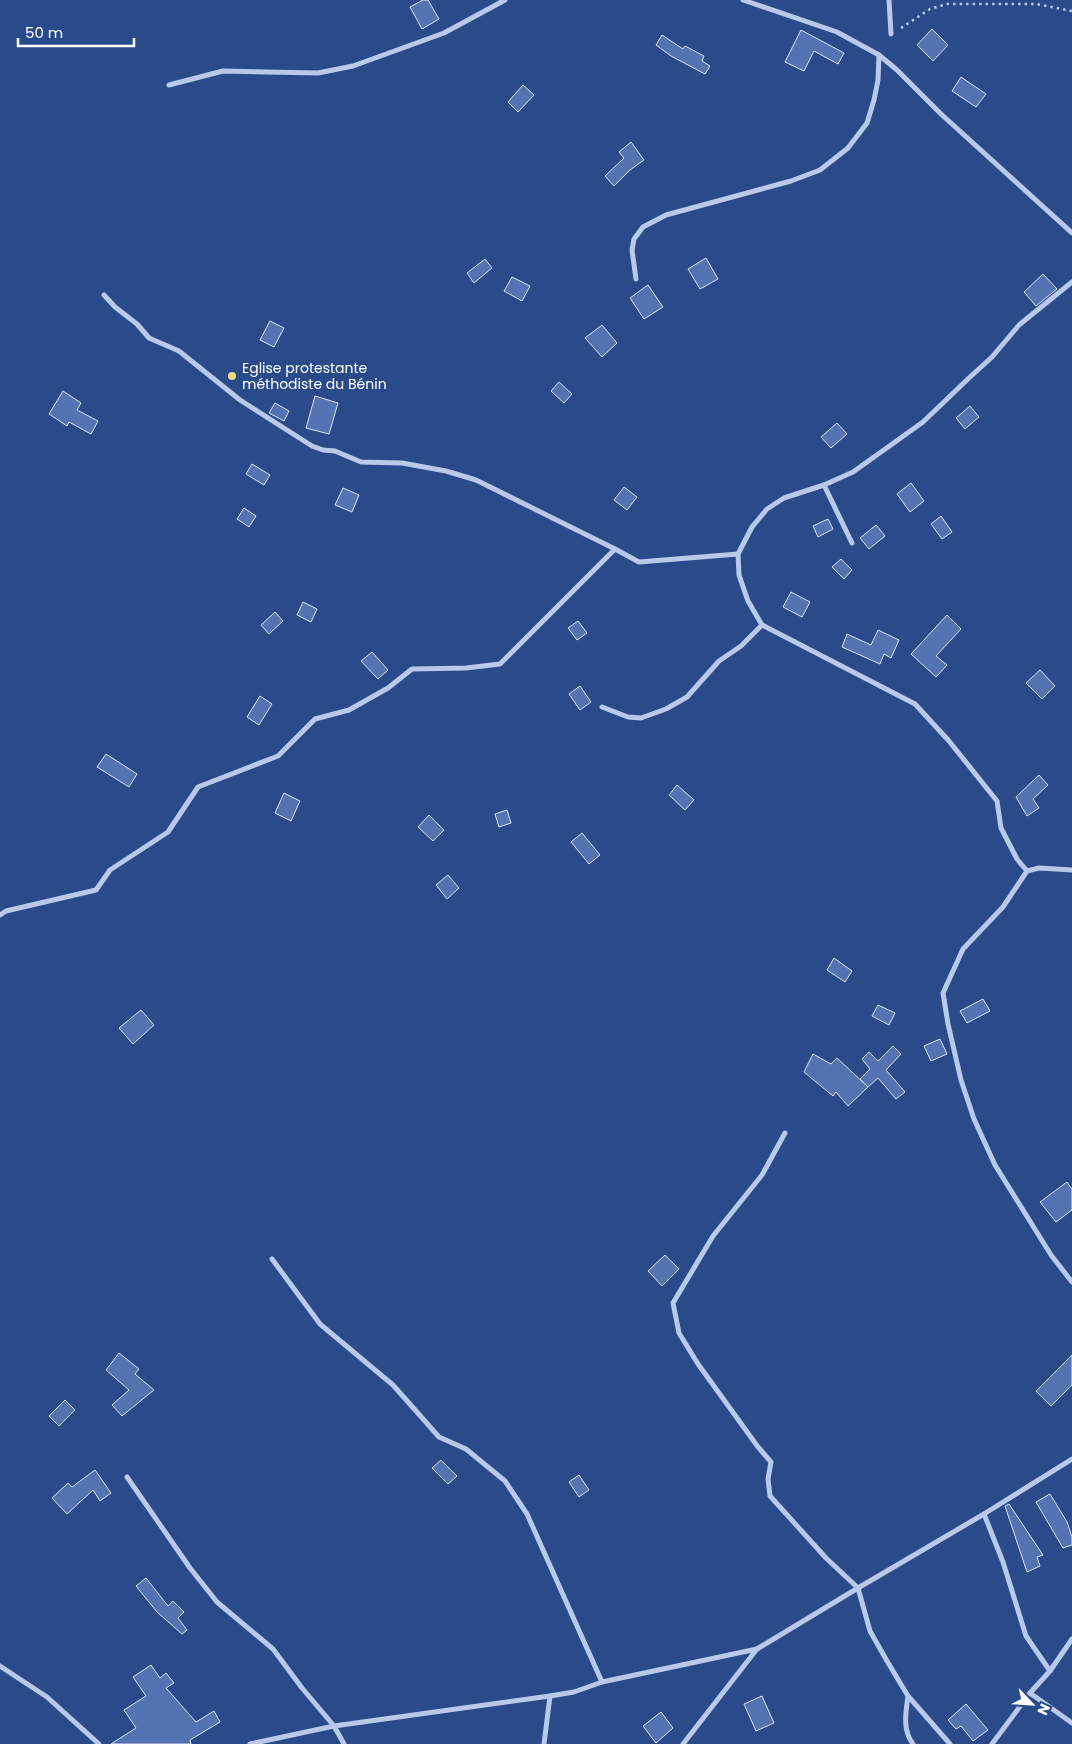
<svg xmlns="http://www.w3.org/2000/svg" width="1072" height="1744" viewBox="0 0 1072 1744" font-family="Poppins,sans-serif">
<rect width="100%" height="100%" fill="#2a4a8a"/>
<g fill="#5373b1" stroke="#dce5f7">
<path d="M423,0h5l11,19 -17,10 -12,-22z"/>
<path d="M932,29l16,16 -15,16 -16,-16z"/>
<path d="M801,30l43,23 -6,11 -24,-13 -10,20 -19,-9z"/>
<path d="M662,35l21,14 2,-3 19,10 -2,5 8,5 -5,8 -34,-18 -15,-11z"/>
<path d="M961,77l25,17 -10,13 -24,-16z"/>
<path d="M523,85l11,10 -16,17 -10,-10z"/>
<path d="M631,142l13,18 -14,10 -16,16 -9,-10 19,-18 -5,-6z"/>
<path d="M706,258l12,21 -18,10 -12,-20z"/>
<path d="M485,259l7,9 -18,15 -7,-10z"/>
<path d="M1043,274l14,15 -21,17 -12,-14z"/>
<path d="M512,277l18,9 -8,15 -18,-10z"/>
<path d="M648,285l15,22 -19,12 -14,-21z"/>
<path d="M270,321l14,7 -10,19 -14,-7z"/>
<path d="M602,325l15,18 -15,14 -17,-19z"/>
<path d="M559,382l13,12 -8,9 -13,-12z"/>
<path d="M63,391l18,12 -4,7 21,11 -7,13 -22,-12 -2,4 -18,-12z"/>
<path d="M315,396l23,7 -9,31 -23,-6z"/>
<path d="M275,403l14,8 -5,10 -15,-8z"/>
<path d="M970,406l9,11 -14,12 -9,-11z"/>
<path d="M837,423l10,11 -16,14 -10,-11z"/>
<path d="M252,464l18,11 -6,10 -18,-11z"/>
<path d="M911,483l13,18 -14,11 -13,-18z"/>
<path d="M624,487l13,10 -10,13 -13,-10z"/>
<path d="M343,488l16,7 -7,17 -17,-7z"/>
<path d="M244,508l12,8 -7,11 -12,-8z"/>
<path d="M941,516l11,16 -10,7 -11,-15z"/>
<path d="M828,519l5,10 -15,8 -5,-11z"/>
<path d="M876,525l9,11 -16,13 -9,-11z"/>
<path d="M841,559l11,11 -8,9 -12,-12z"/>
<path d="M791,592l19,10 -8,15 -19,-10z"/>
<path d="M303,602l14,7 -6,13 -14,-7z"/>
<path d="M275,612l8,9 -14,13 -8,-9z"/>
<path d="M947,615l14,14 -25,27 11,9 -11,12 -25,-23z"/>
<path d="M578,621l9,12 -10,7 -9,-12z"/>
<path d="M878,630l21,10 -8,18 -7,-4 -4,10 -38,-17 5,-13 24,11z"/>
<path d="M372,652l16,18 -10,9 -17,-18z"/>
<path d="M1040,670l15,16 -13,13 -16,-16z"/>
<path d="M580,686l11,16 -11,8 -11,-16z"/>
<path d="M260,696l12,8 -13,21 -12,-8z"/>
<path d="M106,754l31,20 -8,13 -32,-20z"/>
<path d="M1039,775l9,10 -15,14 6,9 -12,8 -11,-19z"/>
<path d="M677,785l17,15 -9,10 -16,-15z"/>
<path d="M284,793l16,8 -9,20 -16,-8z"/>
<path d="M507,810l4,13 -12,4 -4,-13z"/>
<path d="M429,815l15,15 -11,11 -15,-14z"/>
<path d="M582,833l18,22 -11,9 -18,-22z"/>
<path d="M448,875l11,13 -12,11 -11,-14z"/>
<path d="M834,958l18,13 -7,11 -18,-12z"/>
<path d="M983,999l7,12 -23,12 -7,-12z"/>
<path d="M878,1005l17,8 -6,12 -17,-9z"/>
<path d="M141,1010l13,15 -21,19 -14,-16z"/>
<path d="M940,1039l7,15 -16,7 -7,-15z"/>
<path d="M893,1046l8,8 -15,16 19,22 -9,7 -18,-21 -10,9 -8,-8 10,-10 -8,-10 7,-7 9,9z"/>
<path d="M813,1054l18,10 6,-6 31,29 -20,19 -12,-14 -3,4 -29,-24z"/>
<path d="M1067,1182l5,7v21l-16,12 -16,-20z"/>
<path d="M665,1255l14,14 -17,17 -14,-15z"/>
<path d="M119,1353l20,16 -4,5 19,16 -32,26 -10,-11 17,-15 -23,-20z"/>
<path d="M1072,1355v30l-21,21 -15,-15z"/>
<path d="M65,1400l10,10 -16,16 -10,-10z"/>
<path d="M441,1460l16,16 -9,8 -16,-16z"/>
<path d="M95,1470l16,23 -11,8 -7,-11 -26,24 -15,-16 16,-15 4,4z"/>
<path d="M579,1475l10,15 -10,7 -10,-15z"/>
<path d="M1050,1494l17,28 5,15v8l-9,3 -27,-46z"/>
<path d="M1009,1504l34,51 -6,2 3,9 -13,6 -22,-66z"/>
<path d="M146,1578l22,28 5,-5 11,11 -6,6 9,12 -5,4 -25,-22 -21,-26z"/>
<path d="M151,1665l9,13 6,-5 8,10 -8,5 30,34 18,-11 6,11 -30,18 1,4h-80l25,-16 -12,-18 22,-14 -13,-19z"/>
<path d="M762,1696l12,27 -18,8 -12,-27z"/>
<path d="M966,1704l22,26 -15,11 -12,-15 -5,3 -8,-9z"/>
<path d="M661,1712l12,16 -17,15 -13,-17z"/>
</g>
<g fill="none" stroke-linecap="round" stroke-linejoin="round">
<path stroke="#b8c9e9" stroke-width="2.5" stroke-dasharray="2.5 4" stroke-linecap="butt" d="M901,28l29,-19 17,-5h89l36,7"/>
<g stroke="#b8c9e9" stroke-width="5">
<path d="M743,0l94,32 42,23 18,15 44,44 131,119"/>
<path d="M889,0l2,34"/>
<path d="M169,85l54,-14 95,2 35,-7 91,-33 61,-33"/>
<path d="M636,279l-4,-29 2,-11 9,-12 23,-12 125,-34 29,-11 28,-22 19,-25 7,-23 4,-20 1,-25"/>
<path d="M1072,282l-53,43 -27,32 -22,20 -47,45 -70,50 -29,13 -40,13 -17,11 -15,18 -14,27 1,21 9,26 14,24 153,79 34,37 48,60 4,27 16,31 10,12 -24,36 -40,42 -20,44 5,31 13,56 13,39 21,46 56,90 21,27"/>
<path d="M104,295l11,12 22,17 12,14 30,13 61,49 72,46 11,4 12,1 26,11 41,1 44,8 30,9 139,69"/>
<path d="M824,485l28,58"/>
<path d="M602,707l26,10 13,1 25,-9 21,-12 32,-36 22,-15 21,-21"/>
<path d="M1027,871l12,-3 33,2"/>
<path d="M0,915l6,-4 90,-21 14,-20 58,-38 30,-45 80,-31 37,-37 34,-9 39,-22 24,-19 54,-1 34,-4 115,-115 24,13 99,-8"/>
<path d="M785,1133l-23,42 -49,61 -40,67 6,30 19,31 60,83 13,15 -3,17 2,17 56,62 32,30 12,43 17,30 21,35 42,48"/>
<path d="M272,1259l48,65 73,61 46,52 27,12 39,32 22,33 75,168"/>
<path d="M127,1477l63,91 27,34 56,47 29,39 32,38 10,18"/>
<path d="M984,1514l19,48 23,74 24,35"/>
<path d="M0,1666l47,31 52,47"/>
<path d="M1030,1693l42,30"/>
<path d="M908,1696c-2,15 -6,34 5,48"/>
<path d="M250,1744l84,-18 216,-30 24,-4 28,-10 155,-33 101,-61 126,-74 88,-55"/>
<path d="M544,1744l6,-48"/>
<path d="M683,1744l74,-95"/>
<path d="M992,1744l38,-51 20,-22 22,-32"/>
</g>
</g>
<circle fill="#efda7f" stroke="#2a4a8a" stroke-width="2" cx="232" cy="376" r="5"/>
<g text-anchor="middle" stroke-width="4" stroke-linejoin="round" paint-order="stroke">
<g font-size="14" fill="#fff" stroke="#2a4a8a" text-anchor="start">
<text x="242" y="373">Eglise protestante<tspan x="242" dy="16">méthodiste du Bénin</tspan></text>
</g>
</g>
<g transform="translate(1032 1704) rotate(115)" stroke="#2a4a8a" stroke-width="4" paint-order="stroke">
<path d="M0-4L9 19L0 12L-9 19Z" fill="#ffffff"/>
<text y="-8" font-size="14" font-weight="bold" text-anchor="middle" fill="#ffffff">N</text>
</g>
<path d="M18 38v8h116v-8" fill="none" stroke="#ffffff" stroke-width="2.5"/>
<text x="25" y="38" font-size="15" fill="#ffffff" stroke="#2a4a8a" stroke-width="4" paint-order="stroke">50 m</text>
</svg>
